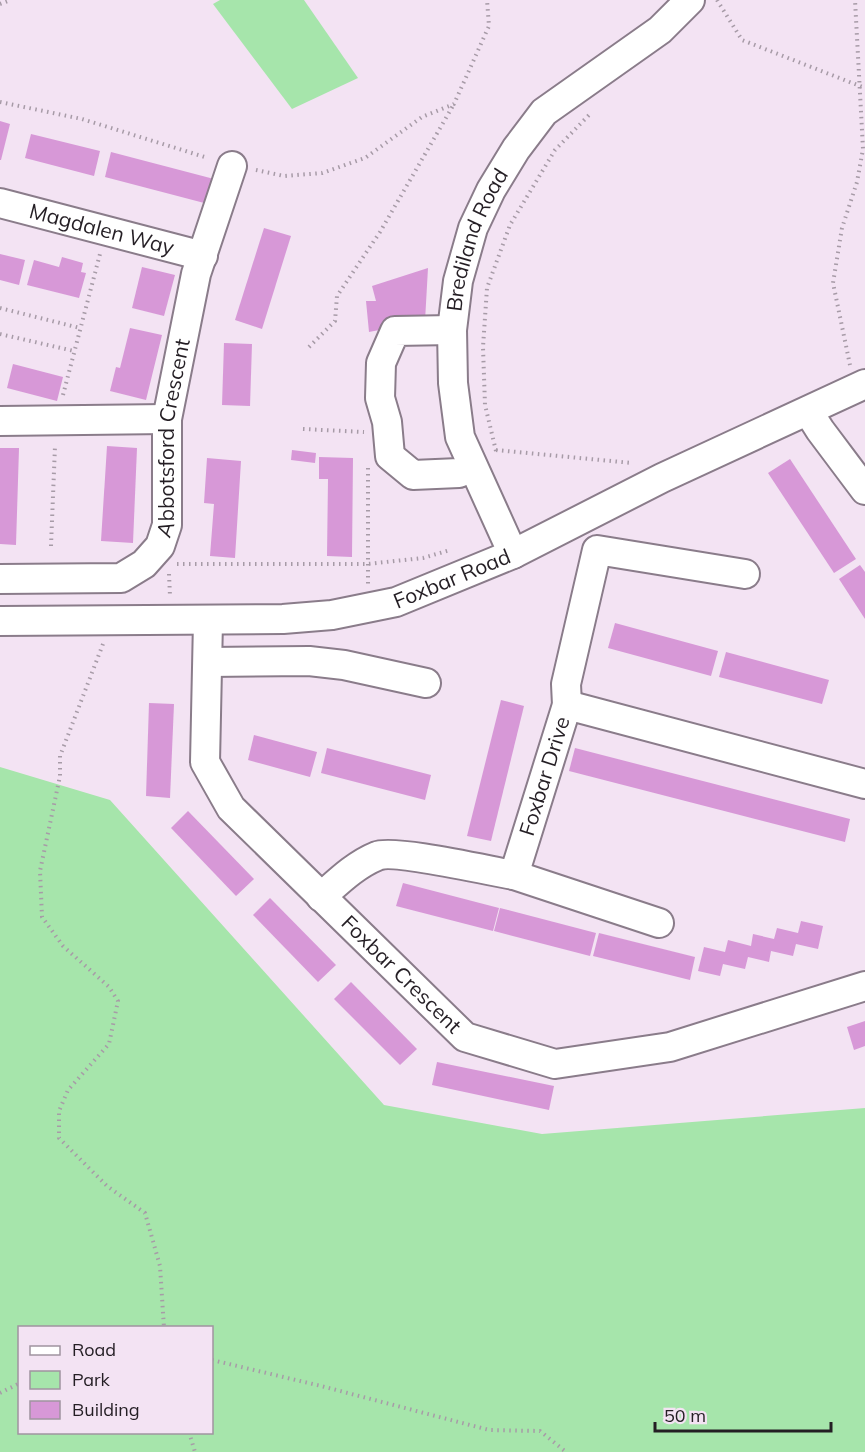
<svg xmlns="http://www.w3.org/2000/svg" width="865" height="1452" viewBox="0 0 865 1452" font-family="Mulish,sans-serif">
<rect width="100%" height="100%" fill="#f3e3f3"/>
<g fill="#a6e5ab" fill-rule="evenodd">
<path d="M220,0h84l54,78 -66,31 -79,-105z"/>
<path d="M0,767l110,33 274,305 158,29 323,-26v344h-865zM20,1328h192v104h-192z"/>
</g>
<g fill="#d798d7">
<path d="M0,121l10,3 -9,36h-1z"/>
<path d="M31,134l69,17 -6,25 -69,-18z"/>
<path d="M111,152l103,27 -6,25 -103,-27z"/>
<path d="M264,228l27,8 -29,93 -27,-9z"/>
<path d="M0,254l25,6 -6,25 -19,-5z"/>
<path d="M62,257l21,6 -2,9 5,1 -7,25 -52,-13 7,-25 25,7z"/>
<path d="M142,267l33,8 -11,41 -32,-8z"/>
<path d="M428,268l-3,53 -56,11 -3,-31h10l-4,-15z"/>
<path d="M130,328l32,7 -16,65 -36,-9 6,-24 4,1z"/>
<path d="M224,343l28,1 -2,62 -28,-1z"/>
<path d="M13,364l50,13 -6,24 -50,-13z"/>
<path d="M107,446l30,2 -4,95 -32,-2z"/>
<path d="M0,448h19l-3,97 -16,-1z"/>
<path d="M292,450l24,3 -1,10 -24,-3z"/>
<path d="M319,457l34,1 -1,99 -25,-1 1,-77h-9z"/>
<path d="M207,458l34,3 -6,97 -25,-2 4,-52 -10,-1z"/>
<path d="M790,459l66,100 -22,14 -66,-100z"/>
<path d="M860,565l5,7v47l-26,-40z"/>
<path d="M615,623l103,28 -7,25 -103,-28z"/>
<path d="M726,652l103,28 -7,24 -103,-27z"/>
<path d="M501,700l23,6 -33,135 -24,-5z"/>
<path d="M149,703l25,1 -4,94 -24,-2z"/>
<path d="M254,735l63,17 -7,25 -62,-17z"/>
<path d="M327,748l104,27 -6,25 -104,-27z"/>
<path d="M575,748l275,71 -5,23 -276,-71z"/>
<path d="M188,811l66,68 -18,17 -65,-68z"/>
<path d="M403,883l96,25 -6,23 -97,-25z"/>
<path d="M270,898l66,67 -18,17 -65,-67z"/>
<path d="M500,908l96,25 -6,23 -96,-25z"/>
<path d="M801,921l22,5 -5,23 -22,-5 -3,12 -22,-5 -2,11 -21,-5 -3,12 -22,-5 -3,12 -22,-5 6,-24 21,5 3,-12 23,6 2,-12 21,5 3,-11 21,5z"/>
<path d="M599,933l96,24 -5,23 -97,-24z"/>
<path d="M351,982l66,67 -17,16 -66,-66z"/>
<path d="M865,1021v25l-11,4 -7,-23z"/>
<path d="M437,1062l117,24 -5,24 -117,-25z"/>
</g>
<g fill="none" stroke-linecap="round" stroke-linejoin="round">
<defs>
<g id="minor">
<path id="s1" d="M0,203l203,53"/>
<path d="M452,330l-57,1 -14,32 -1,35 7,24 3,34 23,19 46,-2 14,-6"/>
<path d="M808,411l12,19 45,60"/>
<path d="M0,421l167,-2"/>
<path id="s2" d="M513,554l-53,-117 -7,-54 -1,-53 6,-49 15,-53 18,-38 25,-41 28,-37 116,-82 30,-30"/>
<path id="s3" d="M0,579l121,-1 23,-14 16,-18 7,-21v-106l29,-145 36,-108"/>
<path id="s4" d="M0,621l283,-2 49,-4 64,-13 117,-48 149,-76 203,-94"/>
<path id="s5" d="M208,621l-3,141 26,46 234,229 90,27 115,-17 195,-61"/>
<path d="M208,662l101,-1 35,4 82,18"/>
<path d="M567,705l-1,-21 31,-134 148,24"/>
<path d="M514,875l145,48"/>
<path id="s6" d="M321,897c17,-15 34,-32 56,-41 16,-7 113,15 137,19l53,-170 298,79"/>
</g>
</defs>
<use href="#minor" stroke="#8a7c8a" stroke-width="32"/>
<g stroke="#a79ba7" stroke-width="4" stroke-dasharray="1.5 4.5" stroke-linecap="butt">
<path d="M717,0l25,40 123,48"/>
<path d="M0,4l11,-4"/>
<path d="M0,102l82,17 126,39"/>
<path d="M256,170l28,6 38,-3 43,-15 57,-41 32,-13 35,-78 -2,-26"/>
<path d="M0,308l80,20"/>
<path d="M0,334l74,17"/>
<path d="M309,347l26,-26 2,-25 43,-64 74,-128"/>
<path d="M850,365l-17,-82 9,-55 15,-46 6,-33 -8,-149"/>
<path d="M63,395l37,-141"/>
<path d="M303,429l61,3"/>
<path d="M496,450l136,13"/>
<path d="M496,451l-11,-46 -2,-58 4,-59 23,-63 45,-75 34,-35"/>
<path d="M368,468v116"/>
<path d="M51,546l4,-100"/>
<path d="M177,564h190l56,-6 27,-8"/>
<path d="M169,574l1,22"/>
<path d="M103,644l-43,112v20l-20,95 2,46 21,29 46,41 9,14 -9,43 -41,46 -9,21v27l48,48 38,27 15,53 4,62"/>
<path d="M212,1360l109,26 168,44 51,1 26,21"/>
<path d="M0,1393l20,-10"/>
<path d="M189,1432l6,20"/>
</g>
<use href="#minor" stroke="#fff" stroke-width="28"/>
</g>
<g text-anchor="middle" stroke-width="4.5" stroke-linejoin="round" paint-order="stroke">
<g font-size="21" fill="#241e24" stroke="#f3e3f3">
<text dy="7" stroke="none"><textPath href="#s1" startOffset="105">Magdalen Way</textPath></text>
<text dy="7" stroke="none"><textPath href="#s2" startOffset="330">Brediland Road</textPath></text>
<text dy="7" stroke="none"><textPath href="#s3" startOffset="282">Abbotsford Crescent</textPath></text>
<text dy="7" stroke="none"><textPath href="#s4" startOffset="458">Foxbar Road</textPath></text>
<text dy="7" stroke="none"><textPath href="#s6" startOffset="312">Foxbar Drive</textPath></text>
<text dy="7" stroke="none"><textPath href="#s5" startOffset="432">Foxbar Crescent</textPath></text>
</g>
</g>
<rect x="18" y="1326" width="195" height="108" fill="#f3e3f3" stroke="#a094a0" stroke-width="1.5"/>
<rect x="30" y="1346" width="30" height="9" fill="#ffffff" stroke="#a094a0" stroke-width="1.5"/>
<text x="72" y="1356" font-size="18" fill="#241e24">Road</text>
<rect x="30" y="1371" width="30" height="18" fill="#a6e5ab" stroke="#a094a0" stroke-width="1.5"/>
<text x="72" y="1386" font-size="18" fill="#241e24">Park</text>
<rect x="30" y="1401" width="30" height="18" fill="#d798d7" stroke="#a094a0" stroke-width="1.5"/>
<text x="72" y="1416" font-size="18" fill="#241e24">Building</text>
<path d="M655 1422v9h176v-9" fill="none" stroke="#241e24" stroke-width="3"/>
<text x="664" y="1422" font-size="18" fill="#241e24" stroke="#f3e3f3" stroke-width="4.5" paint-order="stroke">50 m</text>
</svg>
